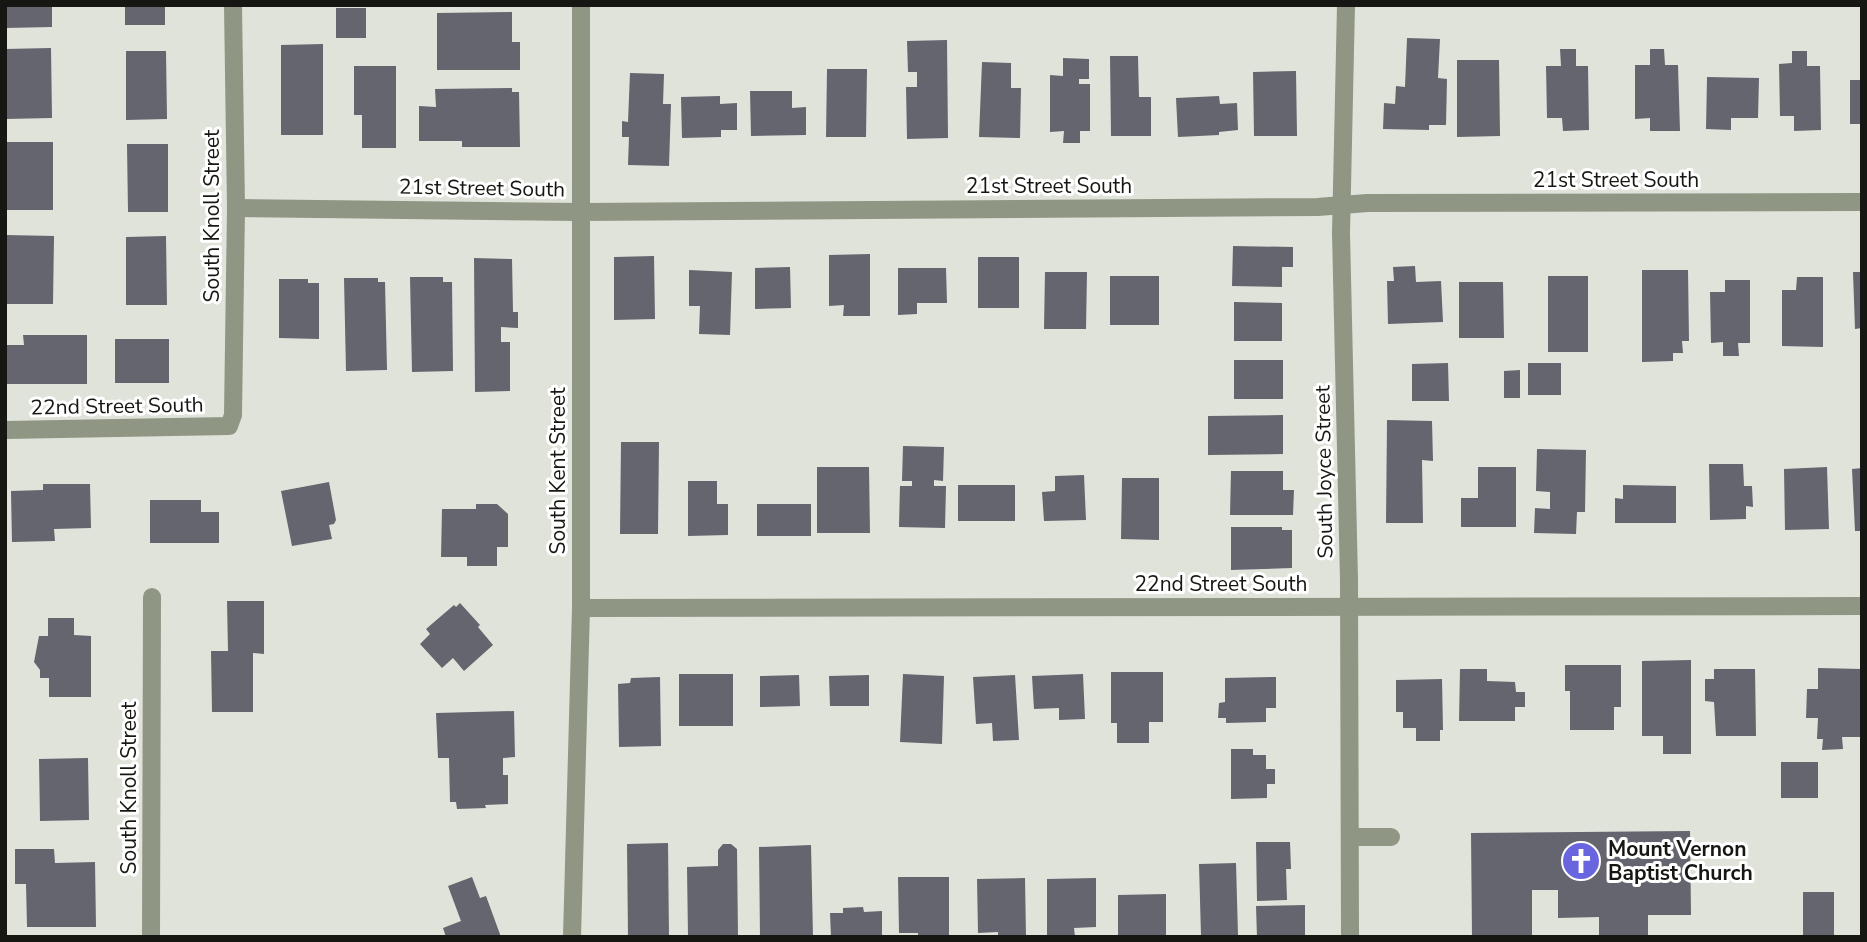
<svg xmlns="http://www.w3.org/2000/svg" width="1867" height="942" viewBox="0 0 1867 942" font-family="'Nunito Sans',sans-serif">
<rect width="100%" height="100%" fill="#e0e3da"/>
<g fill="#64656e">
<path d="M5,5h47v22l-47,1z"/>
<rect x="125" y="5" width="40" height="20"/>
<rect x="336" y="8" width="30" height="30"/>
<path d="M512,12v30h8v28h-83v-57z"/>
<path d="M1407,38l33,1 -2,39 9,1 -1,46h-17v5l-46,-1 1,-26 11,1 1,-18 9,1z"/>
<path d="M947,40l1,98 -41,1 -1,-52h11v-15h-9l-1,-31z"/>
<path d="M323,44v91h-42v-90z"/>
<path d="M51,48l1,70 -47,1v-70z"/>
<path d="M1560,49h16v17h12l1,64 -26,1 -1,-13h-15l-1,-52h15z"/>
<path d="M1650,49h14l1,16h13l2,66h-30v-13l-15,1v-54h15z"/>
<path d="M126,51h40l1,68 -41,1z"/>
<path d="M1792,51h15v15h13l1,64 -27,1v-15h-14l-1,-52 13,-1z"/>
<path d="M1110,56h28l1,41h12v39h-40z"/>
<path d="M1063,58l26,1v20h-10v5h11v47h-10v12h-17l1,-12 -14,1v-57l13,1z"/>
<path d="M1457,60h42l1,76 -43,1z"/>
<path d="M982,62l29,1v25h10l-1,50 -41,-1z"/>
<path d="M354,66h42v82h-34v-33h-8z"/>
<path d="M827,69h40l-1,68h-40z"/>
<path d="M1296,71l1,65h-43l-1,-64z"/>
<path d="M630,73l34,1 -1,30h8l-2,62 -41,-1 1,-28h-7v-16l6,1z"/>
<path d="M1707,77l52,1 -1,40h-27v12l-25,-1z"/>
<rect x="1850" y="80" width="12" height="44"/>
<path d="M512,88v4h7l1,55h-58v-6h-43v-35l17,1 -1,-18z"/>
<path d="M750,91h42v17l14,-1v28l-55,1z"/>
<path d="M720,96v8l17,-1v27h-16v7l-39,1 -1,-41z"/>
<path d="M1219,96l1,8 17,-1 1,27 -19,2v3l-41,2 -2,-39z"/>
<path d="M5,142h48v68h-47z"/>
<path d="M127,144h41v68h-40z"/>
<path d="M6,235l48,1 -1,68h-48z"/>
<path d="M166,236l1,69h-41v-68z"/>
<path d="M1233,246l60,1v20h-11v20l-50,-1z"/>
<path d="M870,254v62h-27l1,-11 -15,1v-51z"/>
<path d="M654,256l1,63 -41,1v-63z"/>
<rect x="978" y="257" width="41" height="51"/>
<path d="M474,258l38,1 1,53h5v16l-17,-1v15h9v49l-35,1z"/>
<path d="M1415,266l1,16 25,-1 2,41 -55,2 -1,-43h7l-1,-14z"/>
<path d="M790,267l1,41 -36,1v-41z"/>
<path d="M898,268h48l1,35h-30v11l-19,1z"/>
<path d="M689,270l43,2 -2,63 -31,-1 1,-28h-11z"/>
<path d="M1642,270h46l1,71h-7l1,12h-10v8l-31,1z"/>
<path d="M1045,272h42l-1,57h-42z"/>
<path d="M1853,272h9v56l-7,1z"/>
<rect x="1110" y="276" width="49" height="49"/>
<rect x="1548" y="276" width="40" height="76"/>
<path d="M410,277h33v5h9l1,89 -41,1z"/>
<path d="M1797,277h26v70l-41,-1v-56h14z"/>
<path d="M344,278h34v4h7l2,88 -41,1z"/>
<path d="M279,279h29v4h11v56l-40,-1z"/>
<path d="M1725,280h25v63h-12l1,13h-16v-14l-12,1 -1,-51h15z"/>
<path d="M1459,282h44l1,56h-45z"/>
<path d="M1234,302l48,1v38h-48z"/>
<path d="M23,335h64v49h-82v-39h19z"/>
<rect x="115" y="339" width="54" height="44"/>
<rect x="1234" y="360" width="49" height="39"/>
<path d="M1448,363l1,38h-37v-37z"/>
<rect x="1528" y="363" width="33" height="32"/>
<path d="M1520,370v28h-16v-27z"/>
<path d="M1283,415v39l-75,1v-39z"/>
<path d="M1387,420l45,1 1,40 -11,-1 1,63h-37z"/>
<path d="M621,442h38l-1,92h-38z"/>
<path d="M903,446l41,1 -1,34 -9,-1v6h12l-1,42 -46,-1 1,-41h12v-5h-10z"/>
<path d="M1537,449l49,1 -1,62h-8l-1,22 -42,-1 1,-25 15,1v-17l-14,-1z"/>
<path d="M1709,464h34l1,22h8l1,21 -7,-1v13l-36,1z"/>
<path d="M817,467h52l1,66h-53z"/>
<path d="M1478,467h38v60h-55v-29h17z"/>
<path d="M1827,467l2,62 -44,1 -1,-61z"/>
<path d="M1862,468v63h-7l-3,-62z"/>
<path d="M1231,471h52v19h11l-1,25h-63z"/>
<path d="M1084,475l2,45 -42,1 -2,-29 13,-1v-15z"/>
<path d="M1122,478h37v62l-38,-1z"/>
<path d="M688,481h29v23h11v31l-40,1z"/>
<path d="M329,482l7,38 -2,4 -5,1 3,14 -40,7 -11,-55z"/>
<path d="M43,484h47l1,44 -37,1 1,12 -43,1 -1,-51 32,-1z"/>
<rect x="958" y="485" width="57" height="36"/>
<path d="M1623,485l53,1v37h-61v-25l8,1z"/>
<path d="M150,500h51v12h18v31h-69z"/>
<path d="M476,504h21l11,10v33h-11v19h-30v-9h-26l1,-48h34z"/>
<rect x="757" y="504" width="54" height="32"/>
<path d="M1231,527h51v3h10v38l-61,2z"/>
<path d="M227,601h37v53l-11,-1v59h-41l-1,-61h17z"/>
<path d="M460,603l20,22 -2,2 15,18 -29,26 -11,-13 -11,10 -22,-24 10,-10 -4,-5 28,-24 2,2z"/>
<path d="M48,618h26v17l17,1v61h-42v-19h-9v-8l-6,-8 5,-26h9z"/>
<path d="M1691,660v94h-28v-18h-21v-75z"/>
<path d="M1565,665h56v42h-7v23h-44v-39h-5z"/>
<path d="M1818,668l44,1v68h-20l1,12 -21,1 1,-11h-6l1,-21h-12l1,-29h11z"/>
<path d="M1460,669h27v12l28,1 1,10h9v15h-10v14h-56z"/>
<path d="M1714,669h41l1,67h-40l-2,-34 -9,-1v-22h9z"/>
<path d="M1111,672h52v50h-14v21h-32v-20h-6z"/>
<rect x="679" y="674" width="54" height="52"/>
<path d="M903,674l41,2 -2,68 -42,-2z"/>
<path d="M1083,674l2,45 -26,1v-12l-25,1 -2,-33z"/>
<path d="M799,675l1,31 -40,1v-31z"/>
<path d="M869,675v31h-39l-1,-30z"/>
<path d="M1015,675l4,65 -26,1 -1,-18 -16,1 -3,-47z"/>
<path d="M660,677l1,69 -42,1 -1,-63 12,-1 1,-5z"/>
<path d="M1276,677v31h-10v14l-40,1v-5h-8l1,-15 6,-1v-24z"/>
<path d="M1442,679l1,51h-3v11h-24v-13h-13v-16h-7v-32z"/>
<path d="M514,711l1,46 -12,1v17h5v29l-23,1 1,3 -29,1 -1,-7h-6l-1,-44h-11l-2,-45z"/>
<path d="M1231,749h22v6h13v14h9v15h-8v14l-36,1z"/>
<path d="M88,758l1,62 -49,1 -1,-62z"/>
<rect x="1781" y="762" width="37" height="36"/>
<path d="M1690,831l1,84h-43v22h-49v-20l-41,1v-28h-26v47h-60l-1,-104z"/>
<path d="M1256,842h34l1,27h-5l1,31 -30,1z"/>
<path d="M668,843l1,94h-41l-1,-93z"/>
<path d="M723,844h8l6,5 1,88h-50l-1,-70 31,-1v-16z"/>
<path d="M811,845l2,92h-53l-1,-90z"/>
<path d="M15,849h39l1,14 40,-1 1,65h-69l-1,-43h-11z"/>
<path d="M1236,863l2,72 -37,1 -2,-72z"/>
<path d="M472,877l8,21 6,-2 15,41h-55l-3,-9 18,-7 -13,-35z"/>
<path d="M898,877h51v60h-31v-4h-19z"/>
<path d="M1025,878l1,59h-28v-5l-20,1 -1,-54z"/>
<path d="M1096,878v49l-22,1 1,9h-28v-58z"/>
<rect x="1803" y="892" width="31" height="45"/>
<path d="M1166,894v43h-48v-42z"/>
<path d="M1305,905v31l-48,1 -1,-31z"/>
<path d="M863,907l1,5 18,-1v26h-51l-1,-24h13v-5z"/>
</g>
<g fill="none" stroke-linecap="round" stroke-linejoin="round">
<g stroke="#8f9684" stroke-width="18">
<path d="M1346,5l-5,228 8,347 1,357"/>
<path d="M236,208l344,4 738,-5 49,-4 495,-1"/>
<path d="M5,430l224,-4 4,-11 3,-207 -3,-203"/>
<path d="M581,608l1281,-2"/>
<path d="M1350,837h41"/>
<path d="M151,937l1,-340"/>
<path d="M572,937l9,-329v-603"/>
</g>
</g>
<defs>
<symbol id="church-disc" viewBox="-11 -11 22 22"><circle r="9.5" fill="#6965de" stroke="#fff"/><path d="M-1.2-6h2.4v3.5h3.3v2.4h-3.3V6h-2.4V-.1h-3.3v-2.4h3.3Z" fill="#fff"/></symbol>
</defs>
<g fill-rule="evenodd">
<use href="#church-disc" x="1559" y="839" width="44" height="44"/>
</g>
<g text-anchor="middle" stroke-width="6" stroke-linejoin="round" paint-order="stroke">
<g font-size="21" fill="#161713" stroke="#fff">
<text x="1616" y="187">21st Street South</text>
<text x="1049" y="193">21st Street South</text>
<text transform="translate(482 188) rotate(1)" y="7">21st Street South</text>
<text transform="translate(212 216) rotate(-90)" y="7">South Knoll Street</text>
<text transform="translate(117 406) rotate(-1)" y="7">22nd Street South</text>
<text transform="translate(558 471) rotate(-90)" y="7">South Kent Street</text>
<text transform="translate(1324 472) rotate(-91)" y="7">South Joyce Street</text>
<text x="1221" y="591">22nd Street South</text>
<text transform="translate(129 788) rotate(-90)" y="7">South Knoll Street</text>
</g>
<g font-size="21" font-weight="bold" fill="#161713" stroke="#fff" text-anchor="start">
<text x="1608" y="856">Mount Vernon<tspan x="1608" dy="24">Baptist Church</tspan></text>
</g>
</g>
<rect width="1867" height="942" fill="none" stroke="#161713" stroke-width="14"/>
</svg>
